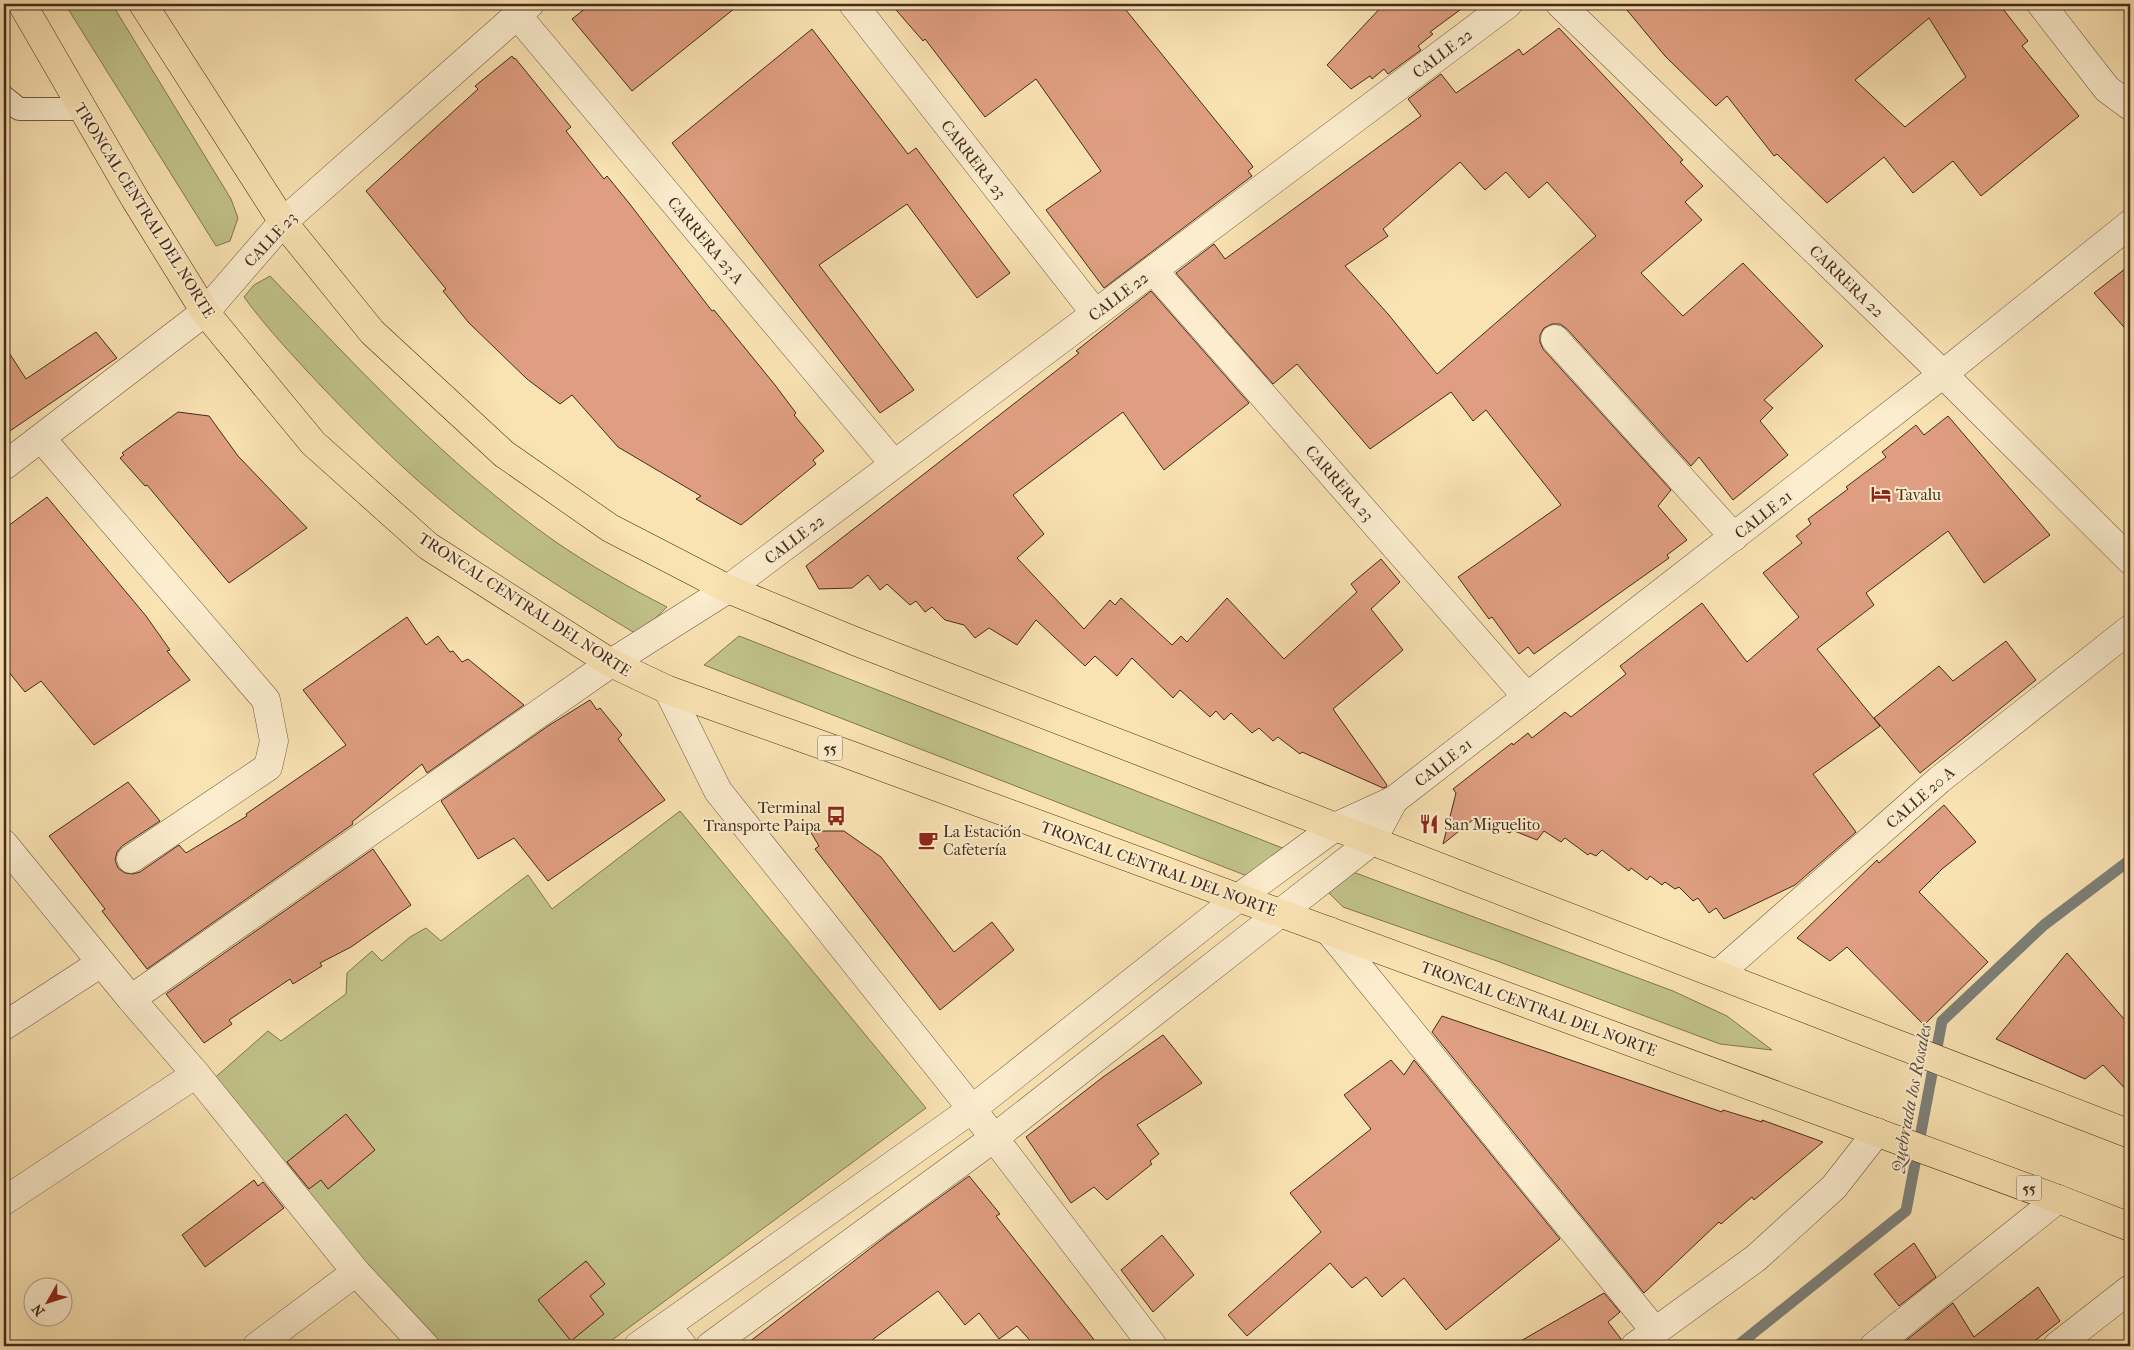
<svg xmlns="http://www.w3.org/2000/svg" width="2134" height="1350" viewBox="0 0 2134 1350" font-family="'IM FELL French Canon',serif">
<rect width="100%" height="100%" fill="#fae3b3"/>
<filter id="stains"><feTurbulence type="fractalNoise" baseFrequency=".004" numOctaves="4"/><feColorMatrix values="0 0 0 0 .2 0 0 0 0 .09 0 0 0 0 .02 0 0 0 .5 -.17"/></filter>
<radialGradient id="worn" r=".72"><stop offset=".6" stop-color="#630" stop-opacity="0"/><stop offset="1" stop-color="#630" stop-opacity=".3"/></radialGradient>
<g fill="#c1c38a" stroke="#827753">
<path d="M65,4h47l119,195 7,19 -8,23 -14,5z"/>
<path d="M270,276c89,93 177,189 283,264 36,25 75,47 114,67l-29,28c-55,-33 -108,-66 -159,-104 -56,-42 -107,-92 -156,-143 -27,-29 -55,-58 -79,-91l10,-12z"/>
<path d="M739,636l564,220 -30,30 -569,-221z"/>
<path d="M680,811l246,297 -322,238h-168l-226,-264 58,-51 13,10 65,-47 1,-21 25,-22 10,10 28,-24 16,-9 15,13 87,-66 24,34z"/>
<path d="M1353,872l320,119 54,25 45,34 -52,-6 -223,-83 -154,-54 -16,-16z"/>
</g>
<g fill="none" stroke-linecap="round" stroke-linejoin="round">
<path stroke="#7d817a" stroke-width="11" d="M1737,1346l169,-135 36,-190 102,-96 86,-65"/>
</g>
<g fill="#df9e81" stroke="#432b1c" fill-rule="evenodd">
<path d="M591,4h149l-108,87 -60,-72z"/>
<path d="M891,4h230l130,160 2,3 -5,4 4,5 -148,112 -58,-78 55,-39 -65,-92 -51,38 -60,-78 -2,2z"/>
<path d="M1384,4h84l-38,28 3,2 -15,12 3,4 -33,24 -4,-5 -12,10 -2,-3 -19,13 -24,-24z"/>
<path d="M1622,4h377l29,37 -6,5 57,70 -98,80 -28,-35 -40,32 -29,-36 -57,46 -50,-49 -3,2 -47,-60 -11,10 -51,-50zM1929,18l37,59 -61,50 -50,-47z"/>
<path d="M1559,28l124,132 -3,2 23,24 -18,16 17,18 -61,53 42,43 60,-53 80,83 -59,54 9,8 -13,13 28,34 -55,45 -34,-43 -8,9 -124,-137 -7,-5h-8l-8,4 -4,7v7l3,7 128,141 -13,16 29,34 -20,15 2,3 -135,96 -6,-7 -9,7 -27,-37 -3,2 -31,-42 103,-72 -75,-95 -13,11 -22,-29 -81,57 -73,-85 -24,20 -97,-111 38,-29 11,15 196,-143 -13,-17 33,-25 15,19 63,-44 4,6zM1460,162l25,28 21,-18 23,26 18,-16 49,54 -159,138 -49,-60 -43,-48 43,-30 -5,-7z"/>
<path d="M812,29l96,125 8,-6 94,125 -33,25 -70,-94 -88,61 95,125 -34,23 -208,-270z"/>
<path d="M512,56l2,3 1,-1 56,69 -5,4 38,48 3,-3 22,27 83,108 2,-1 61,75 21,28 -2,2 30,36 -11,9 3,4 -75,61 -45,-26 5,-3 -83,-49 -46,-52 -12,9 -33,-25 -58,-56 -26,-32 3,-2 -80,-98 112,-102 -3,-3z"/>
<path d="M2130,265v69l-36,-41z"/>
<path d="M1151,291l98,112 -85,67 -41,-58 -110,83 31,39 -27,24 67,71 26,-29 5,5 6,-7 51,47 9,-9 6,6 40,-44 57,61 73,-67 -6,-8 30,-25 19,23 -29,27 32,41 -70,59 54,76 -1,2 -3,1 -81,-36 -2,2 -22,-17 -5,4 -14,-13 -7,5 -21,-20 -7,7 -8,-9 -6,6 -30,-27 -7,8 -41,-40 -15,18 -22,-20 -10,10 -49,-46 -19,25 -28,-17 -14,10 -11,-13 -19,-5 -13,-13 -7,5 -9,-11 -6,4 -23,-21 -7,6 -12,-15 -16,13 -33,1 -13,-23 273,-213 -3,-2z"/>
<path d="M96,332l21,26 -113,77v-90l22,34z"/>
<path d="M178,412l31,4 29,40 69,72 -78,55 -82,-98 -2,1 -25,-28 4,-3 -2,-2z"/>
<path d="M1948,416l102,119 -66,48 -36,-52 -82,62 8,12 -57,44 63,77 -67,48 43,58 -61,53 -71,34 -8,-11 -7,5 -11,-15 -5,3 -14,-14 -4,2 -10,-7 -3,3 -12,-9 -3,4 -16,-12 -2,3 -27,-21 -6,6 -6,-3 -2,2 -23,-17 -4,4 -17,-11 -7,9 -25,-10 -2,3 -36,-14 -31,25 13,-51 -3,-4 59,-46 1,2 15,-12 4,5 33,-26 6,5 55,-43 -6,-8 82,-63 45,59 52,-45 -36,-44 39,-30 -6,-7 15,-12 -3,-5 40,-30 -2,-2 40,-30 -4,-5 34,-27 8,10z"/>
<path d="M47,497l99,119 24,34 -3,1 23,29 -96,65 -53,-64 -16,11 -21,-26v-137z"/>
<path d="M407,617l19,28 12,-9 12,16 3,-1 9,11 6,-3 56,46 -97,68 -5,-9 -70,58 1,2 -206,145 -45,-58 3,-2 -56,-73 79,-54 32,39 -38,25 -5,6 -2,8 3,8 7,5 8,1 7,-2 39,-27 7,8 61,-37 -1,-2 100,-69 -43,-55z"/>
<path d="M2006,641l30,39 -116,93 -46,-55 65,-52 14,15z"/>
<path d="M590,700l7,10 3,-2 22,27 -4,4 47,61 -117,81 -34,-43 -36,21 -37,-58 107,-75z"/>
<path d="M1944,805l32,37 -34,27 -23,23 69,70 -64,63 -77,-78 -17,14 -33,-23 80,-78 2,3z"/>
<path d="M810,831h34l37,26 73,95 38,-30 22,28 -74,60 -125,-161 4,-3z"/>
<path d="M373,849l38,56 -60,42 -31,16 2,3 -29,18 -3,-5 -61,41 3,4 -28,19 -38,-49z"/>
<path d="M2067,953l63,73v68l-27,-29 -18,14 -89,-40z"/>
<path d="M1442,1016l280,96 1,-2 39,12v-2l61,22 -69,58 -2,-3 -31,27 -2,-2 -75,71 -212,-261z"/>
<path d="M1163,1035l39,48 -65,42 22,29 -9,7 2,3 -45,36 -13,-13 -23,16 -45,-66 77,-60z"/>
<path d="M1391,1060l13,15 10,-15 146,179 -114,91 -42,-52 -22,19 -16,-20 -14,11 -22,-25 -83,73 -19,-21 93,-83 -31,-39 81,-64 -27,-34z"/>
<path d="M346,1114l29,36 -47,39 -7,-9 -12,9 -22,-27z"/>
<path d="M969,1176l31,38 -4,2 103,130h-64l-18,-20 -18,13 -20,-26 -14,12 -27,-34 -74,55h-120l145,-112z"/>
<path d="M254,1180l4,6 5,-4 21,26 -79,59 -23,-32z"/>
<path d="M1162,1235l32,40 -41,37 -32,-42z"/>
<path d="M1914,1243l22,34 -37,29 -25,-32z"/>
<path d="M586,1261l19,23 -15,12 14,18 -33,27 -33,-41z"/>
<path d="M2038,1287l22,34 -32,25h-129l54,-43 21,34z"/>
<path d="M1604,1293l16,19 -12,10 13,17 -1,7h-108z"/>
</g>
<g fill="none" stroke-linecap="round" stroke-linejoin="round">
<defs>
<path id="lane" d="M4,97l15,12h63"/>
<g id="street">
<path d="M853,4l242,309"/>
<path d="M1560,4l383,370 187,186"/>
<path d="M2041,4l66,85 23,17"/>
<path d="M517,15l377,449"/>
<path d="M1153,270l374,427"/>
<path d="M1555,339l179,198"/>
<path d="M41,438l225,262 8,41 -6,26 -137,92"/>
<path d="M4,466l201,-154 78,-90 247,-218"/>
<path d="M668,690l50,101 254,318 181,237"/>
<path d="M4,844l127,155 65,75 160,198 69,74"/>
<path d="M1329,931l326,400"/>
<path d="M1718,974l221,-194 191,-151"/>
<path d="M131,999l480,-336 117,-74 780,-585"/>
<path d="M4,1026l97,-63"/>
<path d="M4,1201l192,-127"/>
<path d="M667,1326l16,20"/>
<path d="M257,1346l99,-74"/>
<path d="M638,1346l334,-237 266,-211 97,-71 59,-27 549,-426 187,-150"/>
<path d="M710,1346l284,-208 378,-297 22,-41"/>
<path d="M1635,1346l121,-88 78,-71 43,-55"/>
<path d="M1874,1346l184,-147"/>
<path d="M2057,1346l73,-57"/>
</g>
<g id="highway">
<path d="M22,4l113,195 70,113 108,131 115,103 183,117 57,27 182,65 1208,444 72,28"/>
<path d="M143,4l140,218 89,110 132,122 106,74 118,61 129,53 1273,492"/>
</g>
</defs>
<use href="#lane" stroke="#715942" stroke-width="24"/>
<use href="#street" stroke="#715942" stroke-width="29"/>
<use href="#highway" stroke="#432b1c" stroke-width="29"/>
<use href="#lane" stroke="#fcedce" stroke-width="22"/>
<use href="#street" stroke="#fcedce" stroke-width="28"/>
<use href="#highway" stroke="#fae3b3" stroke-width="28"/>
</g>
<defs>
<symbol id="hotel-bare" viewBox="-9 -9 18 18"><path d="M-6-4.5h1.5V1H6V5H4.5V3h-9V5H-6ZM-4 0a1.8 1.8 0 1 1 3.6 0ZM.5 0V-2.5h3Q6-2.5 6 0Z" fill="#8f2418" stroke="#fcedce" stroke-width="2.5" paint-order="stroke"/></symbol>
<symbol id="bus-bare" viewBox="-9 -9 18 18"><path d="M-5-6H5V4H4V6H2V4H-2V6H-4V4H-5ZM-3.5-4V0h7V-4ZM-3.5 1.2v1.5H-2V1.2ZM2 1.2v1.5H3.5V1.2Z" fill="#8f2418" stroke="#fcedce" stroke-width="2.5" paint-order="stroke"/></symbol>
<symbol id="restaurant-bare" viewBox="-9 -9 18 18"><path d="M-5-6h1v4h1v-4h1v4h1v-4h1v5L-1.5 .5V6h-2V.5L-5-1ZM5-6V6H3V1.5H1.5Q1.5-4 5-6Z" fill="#8f2418" stroke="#fcedce" stroke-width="2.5" paint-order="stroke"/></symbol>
<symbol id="cafe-bare" viewBox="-9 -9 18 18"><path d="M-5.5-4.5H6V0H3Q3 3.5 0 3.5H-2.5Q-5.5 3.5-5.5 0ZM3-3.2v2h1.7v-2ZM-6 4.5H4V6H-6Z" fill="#8f2418" stroke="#fcedce" stroke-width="2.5" paint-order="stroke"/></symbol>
</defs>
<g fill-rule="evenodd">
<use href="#hotel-bare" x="1867" y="480" width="28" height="28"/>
<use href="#bus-bare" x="822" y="802" width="28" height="28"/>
<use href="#restaurant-bare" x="1415" y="810" width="28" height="28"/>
<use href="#cafe-bare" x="914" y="826" width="28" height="28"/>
</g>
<g text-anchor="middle" stroke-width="4" stroke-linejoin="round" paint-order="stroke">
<g fill="#fcedce" stroke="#7a6551" stroke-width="1">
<rect x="817.5" y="735.5" width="25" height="25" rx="4"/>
<rect x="2016.5" y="1175.5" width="25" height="25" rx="4"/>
</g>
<g font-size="15" font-weight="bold" fill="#432b1c">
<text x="830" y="753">55</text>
<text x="2029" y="1193">55</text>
</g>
<g font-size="16" fill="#432b1c" stroke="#fcedce">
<text transform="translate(1442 53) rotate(-37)" y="6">CALLE 22</text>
<text transform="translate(974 159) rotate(52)" y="6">CARRERA 23</text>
<text transform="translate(145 210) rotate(58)" y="6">TRONCAL CENTRAL DEL NORTE</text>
<text transform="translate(270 239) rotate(-47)" y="6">CALLE 23</text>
<text transform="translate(706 240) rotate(50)" y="6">CARRERA 23 A</text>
<text transform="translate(1847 281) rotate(44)" y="6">CARRERA 22</text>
<text transform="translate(1118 296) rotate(-37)" y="6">CALLE 22</text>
<text transform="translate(1340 483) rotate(49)" y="6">CARRERA 23</text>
<text transform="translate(1763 514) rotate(-38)" y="6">CALLE 21</text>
<text transform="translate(794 539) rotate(-37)" y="6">CALLE 22</text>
<text transform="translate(525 604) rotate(33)" y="6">TRONCAL CENTRAL DEL NORTE</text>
<text transform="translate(1443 762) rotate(-38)" y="6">CALLE 21</text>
<text transform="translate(1920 797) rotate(-41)" y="6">CALLE 20 A</text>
<text transform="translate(1159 868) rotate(20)" y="6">TRONCAL CENTRAL DEL NORTE</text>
<text transform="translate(1539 1008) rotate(20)" y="6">TRONCAL CENTRAL DEL NORTE</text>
</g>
<g font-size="16" fill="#432b1c" stroke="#fcedce" text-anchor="start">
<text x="1896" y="500">Tavalu</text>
<text x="821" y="813" text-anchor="end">Terminal<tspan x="821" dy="18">Transporte Paipa</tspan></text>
<text x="1444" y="830">San Miguelito</text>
<text x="943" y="837">La Estación<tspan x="943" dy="18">Cafetería</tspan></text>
</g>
<g font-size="18" font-style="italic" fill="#5b4f43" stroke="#fcedce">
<text transform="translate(1911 1098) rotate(-79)" y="6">Quebrada los Rosales</text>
</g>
</g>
<rect width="2134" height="1350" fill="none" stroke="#fae3b3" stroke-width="20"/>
<rect x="5" y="5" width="2124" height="1340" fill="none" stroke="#432b1c" stroke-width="2.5"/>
<rect x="10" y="10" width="2114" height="1330" fill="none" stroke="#432b1c"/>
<g transform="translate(48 1302) rotate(231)"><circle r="24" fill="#fcedce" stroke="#b29f87"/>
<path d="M0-4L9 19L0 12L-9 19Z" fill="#8f2418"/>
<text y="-8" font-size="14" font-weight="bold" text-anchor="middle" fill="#432b1c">N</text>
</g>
<rect width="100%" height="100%" filter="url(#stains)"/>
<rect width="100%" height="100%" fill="url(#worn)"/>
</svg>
